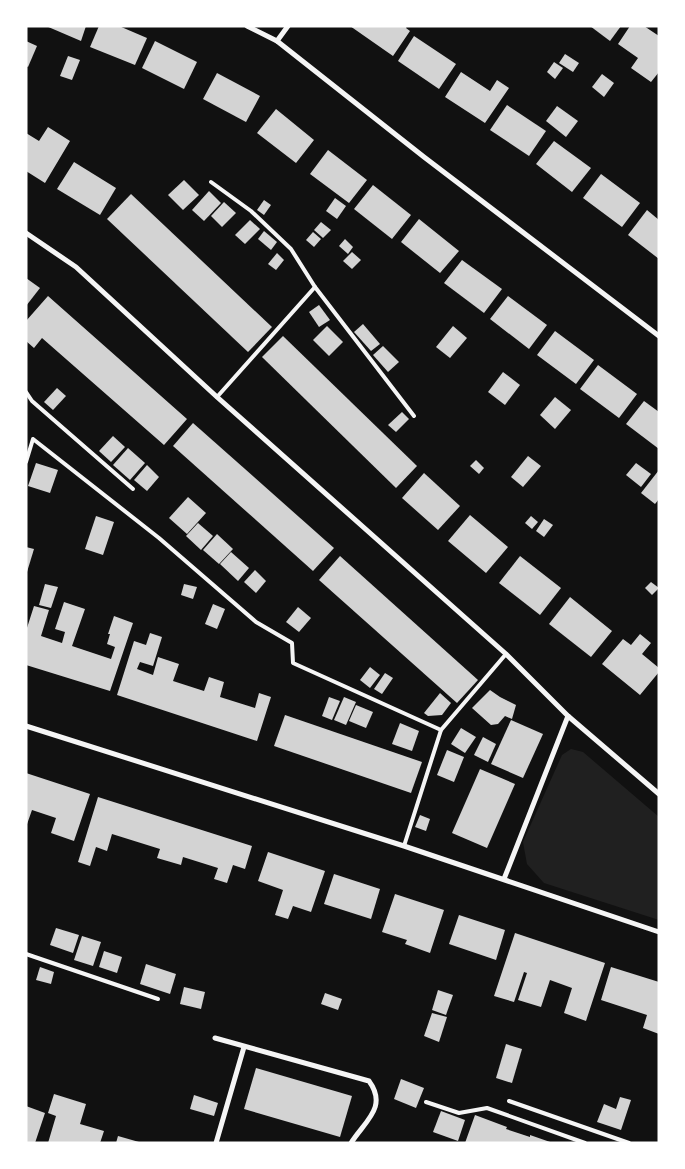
<svg xmlns="http://www.w3.org/2000/svg" width="685" height="1169" viewBox="0 0 685 1169" font-family="'Libre Baskerville',serif">
<rect width="100%" height="100%" fill="#111"/>
<path fill="#202020" d="M571,749l12,3 76,65v103l-115,-37 -17,-19 -4,-22 39,-87z"/>
<g fill="#d3d3d3">
<path d="M46,26h40l-5,15z"/>
<path d="M99,26h20l28,12 -12,27 -45,-18z"/>
<path d="M350,26h57l-1,2 4,3 -17,25z"/>
<path d="M590,26h31l-11,15z"/>
<path d="M630,26h14l15,10v36l-8,10 -20,-14 7,-10 -20,-14z"/>
<path d="M414,36l42,28 -17,25 -41,-28z"/>
<path d="M26,41l11,5 -9,21 -2,-1z"/>
<path d="M155,41l42,21 -13,27 -42,-21z"/>
<path d="M565,54l14,9 -6,9 -14,-9z"/>
<path d="M68,56l12,4 -8,20 -12,-4z"/>
<path d="M554,62l9,6 -8,11 -8,-7z"/>
<path d="M461,72l29,19 7,-11 12,8 -24,35 -40,-26z"/>
<path d="M217,73l43,23 -14,26 -43,-23z"/>
<path d="M602,74l12,9 -10,14 -12,-10z"/>
<path d="M507,105l39,26 -17,25 -39,-26z"/>
<path d="M557,106l21,15 -12,16 -20,-16z"/>
<path d="M276,109l38,31 -18,23 -39,-30z"/>
<path d="M48,127l22,14 -25,42 -19,-12v-38l13,8z"/>
<path d="M554,141l37,27 -19,24 -36,-28z"/>
<path d="M328,150l39,30 -18,23 -39,-29z"/>
<path d="M74,162l42,26 -16,27 -43,-26z"/>
<path d="M601,174l39,29 -18,24 -39,-29z"/>
<path d="M184,180l15,15 -16,15 -15,-15z"/>
<path d="M373,185l38,30 -19,24 -38,-30z"/>
<path d="M209,191l12,12 -17,18 -12,-11z"/>
<path d="M131,194l141,133 -24,25 -141,-133z"/>
<path d="M335,198l11,8 -9,13 -11,-8z"/>
<path d="M264,200l7,5 -7,10 -7,-5z"/>
<path d="M224,202l12,11 -14,14 -11,-11z"/>
<path d="M647,210l12,10v39l-31,-24z"/>
<path d="M419,219l40,32 -19,22 -39,-31z"/>
<path d="M250,220l10,9 -15,15 -10,-9z"/>
<path d="M321,222l10,8 -8,8 -9,-8z"/>
<path d="M264,231l13,11 -6,8 -13,-11z"/>
<path d="M313,232l8,7 -7,8 -8,-7z"/>
<path d="M345,239l8,8 -5,7 -9,-8z"/>
<path d="M352,252l9,8 -9,9 -9,-8z"/>
<path d="M277,253l7,7 -8,10 -8,-6z"/>
<path d="M462,260l40,29 -18,24 -40,-30z"/>
<path d="M26,278l14,10 -14,18z"/>
<path d="M48,296l139,123 -23,26 -122,-107 -8,10 -8,-7v-20z"/>
<path d="M508,296l39,29 -18,24 -39,-30z"/>
<path d="M319,305l11,15 -11,7 -10,-15z"/>
<path d="M363,324l17,20 -9,7 -17,-19z"/>
<path d="M327,326l16,16 -14,14 -16,-16z"/>
<path d="M453,326l14,12 -17,20 -14,-11z"/>
<path d="M555,331l39,29 -18,24 -39,-29z"/>
<path d="M283,336l134,130 -21,22 -134,-131z"/>
<path d="M383,346l16,16 -11,10 -15,-17z"/>
<path d="M598,365l39,29 -18,24 -39,-29z"/>
<path d="M503,372l17,13 -15,20 -17,-13z"/>
<path d="M57,388l9,8 -13,14 -9,-8z"/>
<path d="M555,397l16,13 -16,19 -15,-14z"/>
<path d="M644,401l15,11v37l-33,-25z"/>
<path d="M402,412l7,7 -13,13 -8,-7z"/>
<path d="M193,423l141,125 -21,23 -140,-125z"/>
<path d="M113,436l12,11 -14,15 -12,-11z"/>
<path d="M128,448l17,15 -15,17 -17,-15z"/>
<path d="M528,456l13,10 -18,21 -12,-10z"/>
<path d="M476,460l8,8 -5,6 -9,-8z"/>
<path d="M36,463l22,7 -8,23 -22,-7z"/>
<path d="M636,463l15,11 -10,13 -15,-12z"/>
<path d="M147,465l12,12 -12,14 -13,-11z"/>
<path d="M659,470v29l-4,5 -14,-11z"/>
<path d="M424,473l36,33 -22,24 -36,-32z"/>
<path d="M188,497l18,16 -19,21 -18,-16z"/>
<path d="M470,515l38,32 -22,26 -38,-32z"/>
<path d="M96,516l18,6 -11,33 -18,-6z"/>
<path d="M531,516l7,6 -6,7 -7,-6z"/>
<path d="M544,519l9,6 -9,12 -8,-6z"/>
<path d="M198,523l15,13 -12,14 -15,-14z"/>
<path d="M217,534l16,15 -14,15 -16,-14z"/>
<path d="M26,547l8,2 -7,23 -1,-1z"/>
<path d="M231,552l18,16 -11,13 -18,-17z"/>
<path d="M340,556l138,124 -21,23 -138,-123z"/>
<path d="M520,556l41,32 -21,27 -41,-32z"/>
<path d="M255,570l11,11 -10,12 -12,-11z"/>
<path d="M651,582l8,6 -7,7 -7,-7z"/>
<path d="M45,584l13,3 -7,21 -12,-3z"/>
<path d="M184,584l13,3 -4,12 -12,-4z"/>
<path d="M570,597l42,34 -21,26 -42,-33z"/>
<path d="M64,602l21,7 -13,37 39,13 4,-12 -8,-3 3,-10h-2l6,-18 19,7 -23,68 -84,-26v-34l8,-25 15,4 -8,26 21,7 3,-11 -10,-3z"/>
<path d="M213,604l12,5 -8,20 -12,-5z"/>
<path d="M298,607l13,11 -12,14 -13,-10z"/>
<path d="M150,633l12,4 -9,29 -13,-4 -3,7 16,6 5,-18 21,7 -6,17 31,10 5,-14 15,5 -4,15 35,11 4,-15 12,4 -14,44 -140,-46 17,-54 12,4z"/>
<path d="M640,634l11,9 -9,11 17,14v4l-19,23 -38,-31 21,-25 8,6z"/>
<path d="M370,667l10,8 -10,13 -10,-8z"/>
<path d="M385,673l8,5 -11,16 -8,-5z"/>
<path d="M490,690l10,7 16,8 -4,14 -7,-3 -7,8 -7,1 -19,-17z"/>
<path d="M440,693l11,10 -9,12 -14,1 -4,-3z"/>
<path d="M329,697l11,4 -8,19 -10,-4z"/>
<path d="M344,697l12,5 -10,23 -12,-5z"/>
<path d="M356,705l17,7 -7,16 -17,-7z"/>
<path d="M285,715l137,47 -11,31 -137,-47z"/>
<path d="M511,720l32,14 -20,44 -32,-14z"/>
<path d="M400,723l19,8 -7,20 -20,-7z"/>
<path d="M461,728l15,9 -11,16 -14,-9z"/>
<path d="M483,737l13,7 -8,18 -14,-7z"/>
<path d="M447,750l17,7 -10,25 -17,-7z"/>
<path d="M480,769l35,15 -28,64 -35,-15z"/>
<path d="M26,773l64,21 -16,47 -23,-8 5,-15 -24,-8 -6,17z"/>
<path d="M98,797l154,49 -7,23 -12,-4 -6,18 -13,-4 4,-11 -35,-11 -2,8 -24,-7 3,-9 -48,-15 -5,17 -11,-4 -6,19 -12,-4z"/>
<path d="M420,815l10,4 -4,12 -11,-4z"/>
<path d="M268,852l57,19 -14,41 -18,-6 -5,13 -13,-4 8,-25 -25,-9z"/>
<path d="M334,874l46,15 -9,30 -47,-15z"/>
<path d="M395,894l49,16 -14,43 -25,-9 2,-4 -25,-8z"/>
<path d="M459,915l46,15 -9,30 -47,-16z"/>
<path d="M56,928l23,7 -6,18 -23,-8z"/>
<path d="M515,933l90,30 -19,58 -22,-8 8,-25 -22,-8 -9,27 -23,-7 9,-27 -3,-1 -10,30 -20,-6z"/>
<path d="M82,936l19,6 -8,24 -19,-6z"/>
<path d="M104,951l18,6 -5,16 -18,-6z"/>
<path d="M146,964l30,10 -6,20 -30,-10z"/>
<path d="M40,967l14,5 -3,12 -15,-4z"/>
<path d="M611,967l48,15v52l-16,-6 4,-13 -46,-15z"/>
<path d="M184,987l21,5 -4,17 -21,-5z"/>
<path d="M438,990l15,5 -7,20 -14,-5z"/>
<path d="M325,993l17,6 -4,11 -17,-6z"/>
<path d="M432,1013l15,4 -8,25 -15,-6z"/>
<path d="M506,1044l16,5 -10,34 -16,-5z"/>
<path d="M256,1068l96,28 -12,41 -96,-28z"/>
<path d="M401,1079l23,9 -8,20 -22,-9z"/>
<path d="M54,1094l32,10 -6,20 24,7 -4,12h-52l8,-27 -8,-3z"/>
<path d="M194,1095l24,8 -4,13 -24,-7z"/>
<path d="M620,1097l11,3 -10,30 -24,-8 7,-18 12,5z"/>
<path d="M26,1106l19,7 -10,30 -9,-1z"/>
<path d="M441,1111l24,9 -7,21 -25,-9z"/>
<path d="M475,1115l32,12 -1,2 24,8v-2l23,8h-88z"/>
<path d="M118,1136l21,6v1h-23z"/>
</g>
<g fill="none" stroke-linecap="round" stroke-linejoin="round">
<g stroke="#f5f5f5" stroke-width="4">
<path d="M211,182l40,29 40,38 24,38 99,129"/>
<path d="M26,392l6,9 101,88"/>
<path d="M217,397l98,-110"/>
<path d="M26,462l7,-23 126,99 97,84 36,21 1,20 148,67"/>
<path d="M404,846l37,-116 65,-76"/>
<path d="M26,954l132,45"/>
<path d="M509,1101l120,42"/>
<path d="M426,1102l33,11 28,-5 98,35"/>
</g>
<g stroke="#f5f5f5" stroke-width="5">
<path d="M247,26l30,15 147,116 235,179"/>
<path d="M277,41l11,-15"/>
<path d="M26,233l50,34 141,130 289,257 62,62 91,78"/>
<path d="M26,726l378,120 255,86"/>
<path d="M504,879l64,-163"/>
<path d="M215,1038l154,43c19,26 -4,40 -18,62"/>
<path d="M216,1143l28,-96"/>
</g>
</g>
<rect width="685" height="1169" fill="none" stroke="#ffffff" stroke-width="55"/>
</svg>
